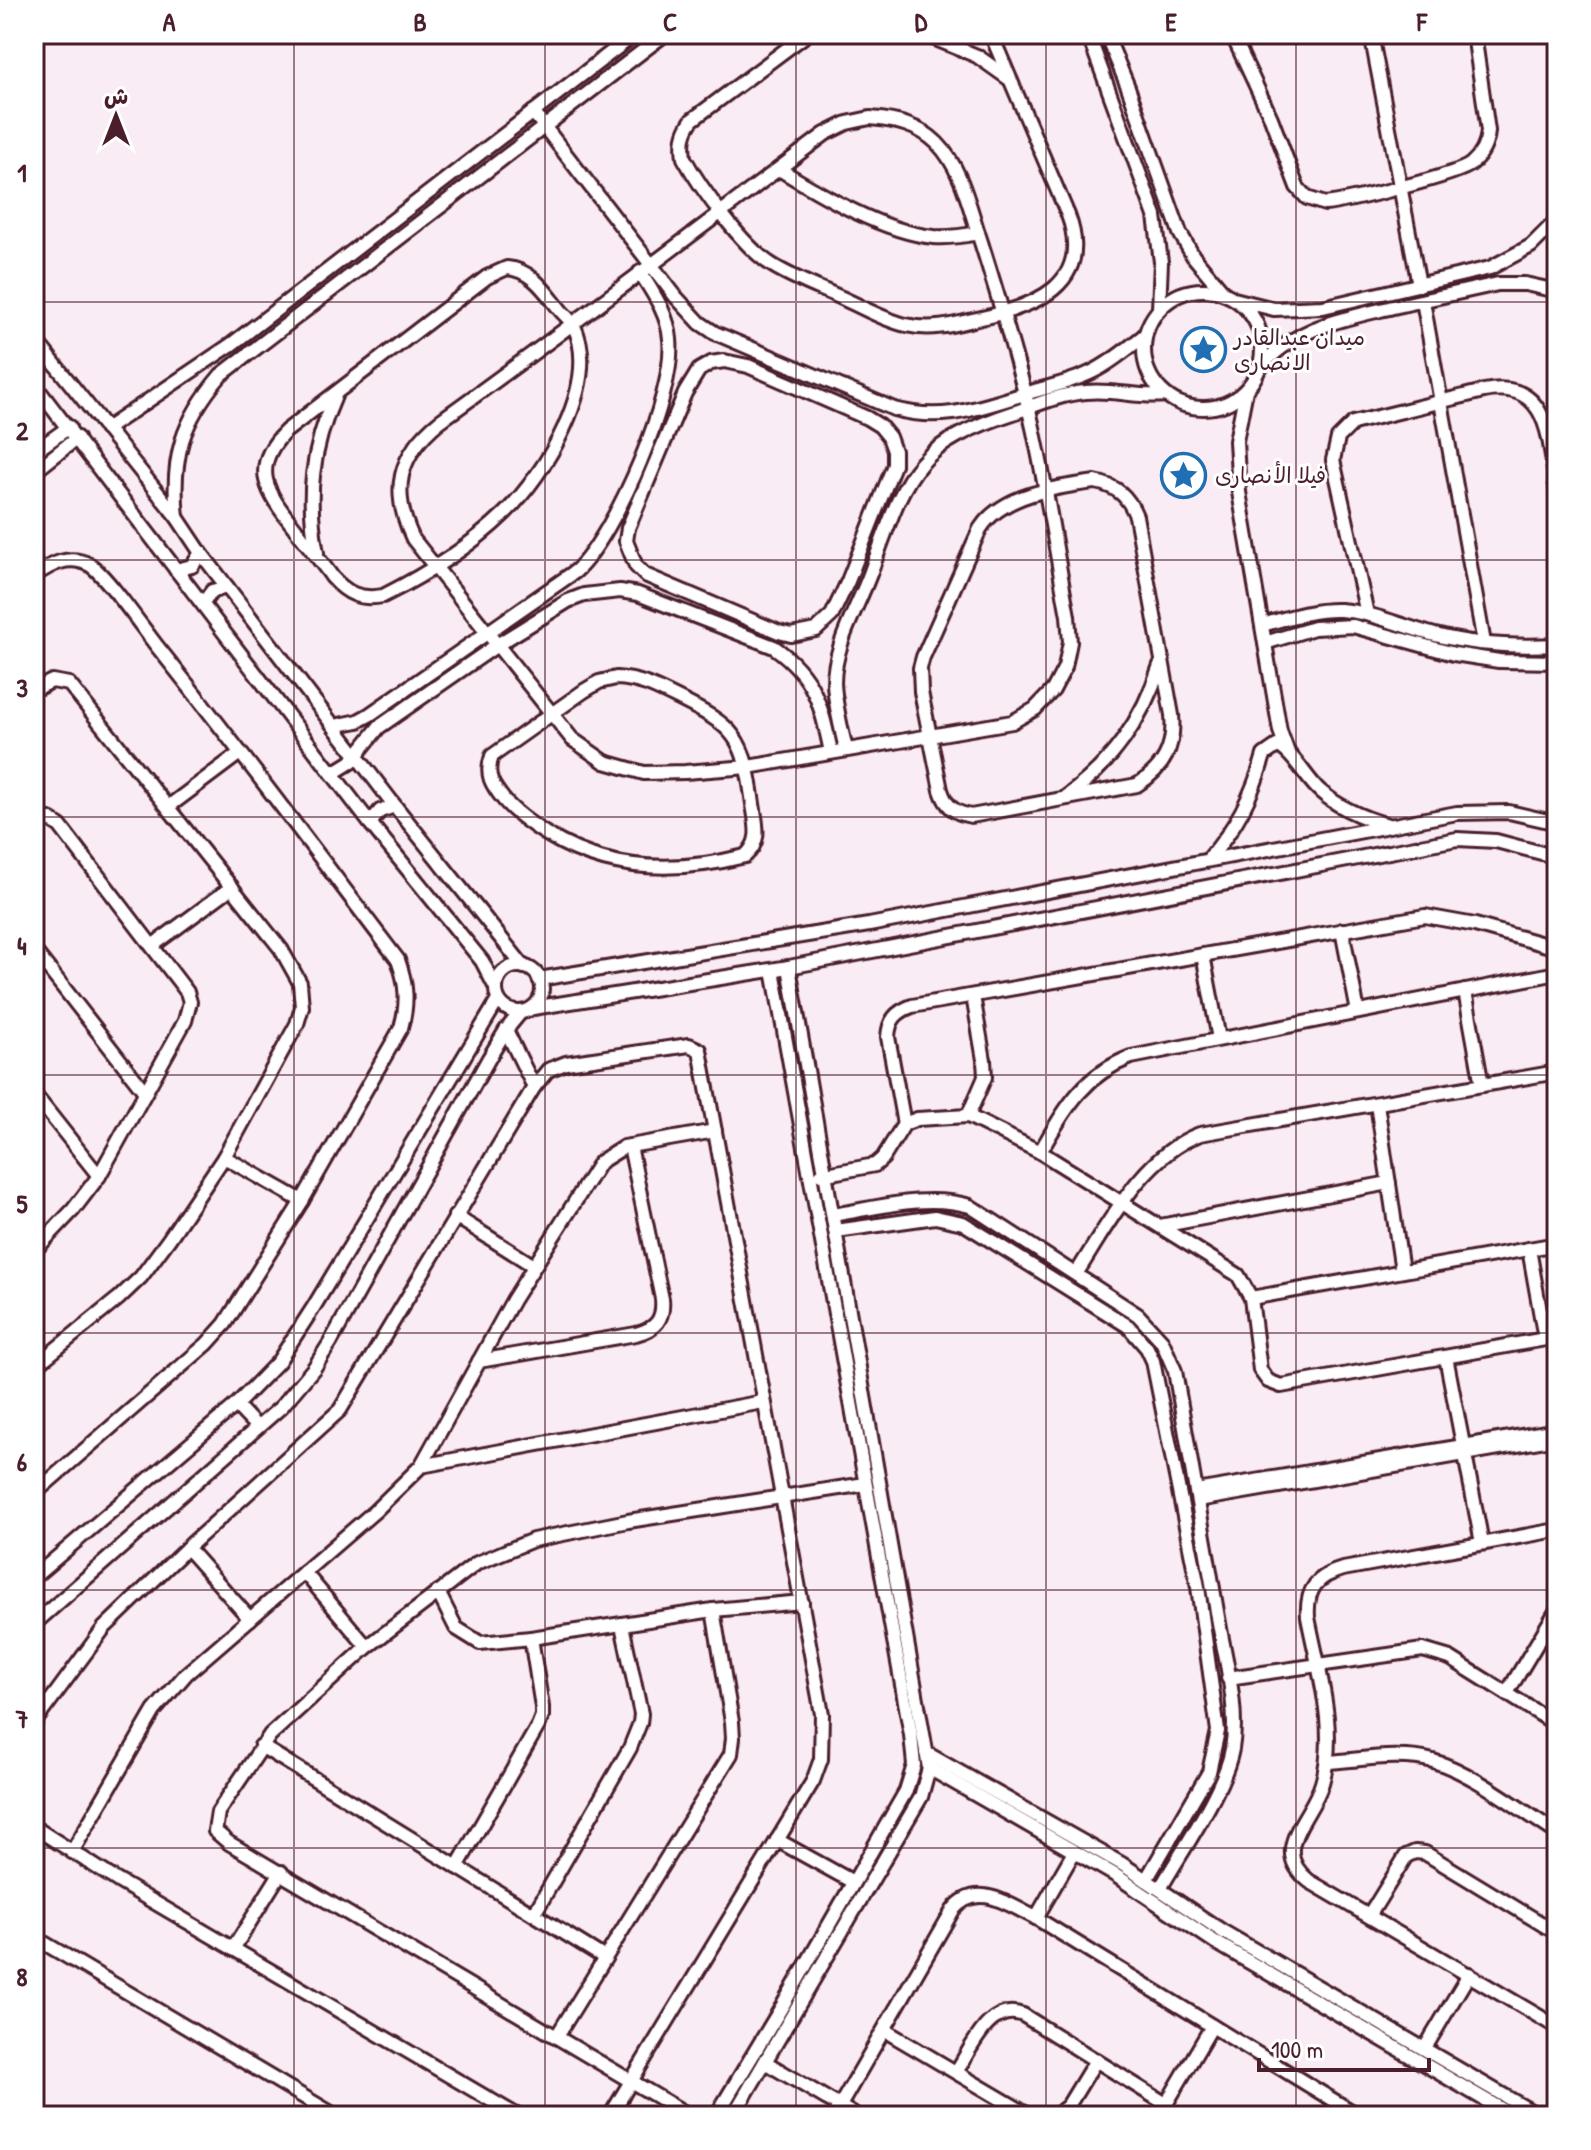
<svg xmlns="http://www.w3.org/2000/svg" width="1591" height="2150" viewBox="0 0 1591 2150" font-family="'Patrick Hand','Playpen Sans Arabic',sans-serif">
<rect width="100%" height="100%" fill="#faecf5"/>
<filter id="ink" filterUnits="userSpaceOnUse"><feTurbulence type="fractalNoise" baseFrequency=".0125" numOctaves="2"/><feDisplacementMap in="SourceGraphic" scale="16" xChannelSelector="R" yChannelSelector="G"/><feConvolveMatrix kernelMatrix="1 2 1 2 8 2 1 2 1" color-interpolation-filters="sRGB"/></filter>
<g filter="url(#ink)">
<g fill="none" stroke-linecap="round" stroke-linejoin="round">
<defs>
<g id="minor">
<path d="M807,34l-115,86c-9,13 -10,22 -8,38 17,31 59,89 88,107 22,14 48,23 72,34 20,9 40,21 62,26 25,6 47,0 71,-6 57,-12 117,-34 91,-104l-77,-181"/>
<path d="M923,34l54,22 31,22"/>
<path d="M1088,34l67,182 6,46 -2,47"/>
<path d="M1106,34l22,53 52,146 13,23 31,37"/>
<path d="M1232,34l39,84 26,69 10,11 18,6c21,-2 133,-29 146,-40 11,-9 16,-20 17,-33l-14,-97"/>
<path d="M1371,34l48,251"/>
<path d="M533,112l143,185 24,26 15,10 179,76c51,14 86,-2 134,-16 22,-7 45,-11 66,-22 18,-9 34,-23 51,-36"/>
<path d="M870,118c25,2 49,7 67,25 25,25 33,67 44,99 17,54 34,109 47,164 17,69 27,140 40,210l2,26 -5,25 -12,23 -18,19 -23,13 -264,45 -63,5 -41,1 -39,-11 -33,-23 -159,-200c-23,-48 -15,-84 27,-118 130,-93 257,-191 385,-287l22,-11z"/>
<path d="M779,169c43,26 104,63 155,68 15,1 29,-1 44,-4"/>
<path d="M507,268c26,2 39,25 55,44 4,4 9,9 12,14 27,58 -29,148 -69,187 -34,33 -80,62 -122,83 -23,4 -36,-2 -51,-19 -12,-17 -25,-33 -38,-50 -27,-34 -45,-60 -8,-96l201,-154z"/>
<circle cx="1203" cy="349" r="59"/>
<path d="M1238,300l36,9 49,-2 167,-39 41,-22 26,-26"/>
<path d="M1423,301l61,342"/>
<path d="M34,338l143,179 24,36 194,253 129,161"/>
<path d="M724,361l24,5 119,52 13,8 9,11 5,14v14l-46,116 -16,34 -16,15 -25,5 -12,-3 -134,-57 -9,-9 -10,-25 2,-13 57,-135 14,-23 12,-7z"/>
<path d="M1260,368c34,-41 83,-49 133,-61 35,-8 70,-15 105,-23h27l32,7"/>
<path d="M34,384l336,439 112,138 14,27"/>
<path d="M1246,390l-10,51 3,51 41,239 7,19"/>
<path d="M106,429l126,-85 403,-310"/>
<path d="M34,452l35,-25"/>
<path d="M34,472l43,-34"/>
<path d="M1095,482c22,4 33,14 41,34l36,199c3,32 -8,53 -35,70l-166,31c-17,-3 -25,-10 -30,-26l-20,-98 -1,-24 3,-11 57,-128c22,-35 77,-42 115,-47z"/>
<path d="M177,517c-6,-60 5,-96 44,-142l444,-341"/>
<path d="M317,553c-11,-56 -5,-105 18,-157"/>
<path d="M176,570l16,-4 9,-13"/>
<path d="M34,576c17,-12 35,-22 56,-11 16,10 52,62 66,80 83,103 162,210 242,315 9,24 10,44 3,68l-99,173 -77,123 -18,20 -173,150"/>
<path d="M203,603l9,-12 15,-4"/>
<path d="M1367,614l-34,-154 5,-22 15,-15 131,-32c68,-13 65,54 73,101"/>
<path d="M1262,625c25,-7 51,-16 78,-15 33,2 63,17 95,25 39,10 81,12 122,10"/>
<path d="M1265,643l49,-15 39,-2 101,28 45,7 58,1"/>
<path d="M616,678c23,1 39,9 59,19 61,30 69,39 78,107 3,21 9,37 -8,52 -67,17 -137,16 -197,-21 -16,-10 -32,-21 -44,-35 -12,-15 -19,-25 -12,-44l92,-65 15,-9z"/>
<path d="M34,690l18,-9 17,3 212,265 19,34 2,24 -5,17 -73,133 -55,82 -28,38 -22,21 -85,69"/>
<path d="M334,726l24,-5 11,-6 207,-144c40,-38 100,-177 94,-232 -2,-25 -17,-46 -30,-67"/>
<path d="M846,749c-5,-21 -11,-44 -12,-66 0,-38 23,-74 36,-109 37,-99 39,-127 146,-162 22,-8 46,-18 70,-20 27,-3 52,6 79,3"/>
<path d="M330,770h8l13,-8 28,-35 118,-82 71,-44 16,-6 36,-4 18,3 136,53c41,29 47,58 57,105"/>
<path d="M1066,797c47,-35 76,-76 94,-132"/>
<path d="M168,807l72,-54"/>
<path d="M34,817l15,2 11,7 127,166 3,10 -5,19 -86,155 -26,34 -39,41"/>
<path d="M370,823l10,-12 15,-5"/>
<path d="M1208,860c28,-33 44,-63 56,-105l13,-9c14,3 30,34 43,45 19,17 43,27 68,34"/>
<path d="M1342,930l16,82"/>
<path d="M152,946l80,-59"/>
<path d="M34,950l111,142"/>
<path d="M1203,955l16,84"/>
<circle cx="519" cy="989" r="23"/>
<path d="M539,979l330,-54 588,-112 52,-1 48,11"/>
<path d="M1465,991l17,94"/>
<path d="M533,1008l256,-41 668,-128 39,2 61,16"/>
<path d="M506,1030l28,57"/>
<path d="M34,1094l65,82"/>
<path d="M1377,1104l25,167"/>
<path d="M968,1116l17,-39 -1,-17 -11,-64"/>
<path d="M904,1124l-16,-87c1,-17 8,-25 24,-31l513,-90 50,9 82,23"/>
<path d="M1040,1152c26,-44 42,-76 91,-95l426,-84"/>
<path d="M224,1157l78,44"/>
<path d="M821,1175l54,-10 8,-7 21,-34 13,-5 51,-3 72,36 198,123 13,23 9,72 8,11 13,5 276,-49"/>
<path d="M833,1215c44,-7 93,-22 137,-9l168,109 24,26 13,30c15,84 30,168 44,252 7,40 20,86 13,126 -7,40 -51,103 -72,140"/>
<path d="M455,1216l79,50"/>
<path d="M1160,1226l229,-43"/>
<path d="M836,1231l99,-14 28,6 165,103 19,22 6,13 45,226 20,144 -9,41 -63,108"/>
<path d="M1529,1249l16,90"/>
<path d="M1076,1274c31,-48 67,-119 124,-140l357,-62"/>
<path d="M1251,1298l306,-54"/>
<path d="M1446,1357l36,186"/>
<path d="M479,1361l157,-27c20,-5 28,-15 26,-35l-32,-153"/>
<path d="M236,1405l21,22"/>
<path d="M421,1466l342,-64"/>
<path d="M1196,1491l361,-61"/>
<path d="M1198,1500l359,-62"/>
<path d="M1557,1530l-214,39c-26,7 -37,20 -35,48 10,53 30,112 14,166 -10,35 -54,66 -13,98l248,146"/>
<path d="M187,1548l63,71"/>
<path d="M304,1572l63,75"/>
<path d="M34,1577l202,-172 42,-43 35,-54 185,-308"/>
<path d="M438,1592l18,36 24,15 51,-5 11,69v9l-4,10 -81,141"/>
<path d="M34,1624l247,-217 33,-39 16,-25 159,-285 17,-28 14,-17"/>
<path d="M531,1638l182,-28 89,-8"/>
<path d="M1228,1678l195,-28 27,8 107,67"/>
<path d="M1507,1693l50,-83"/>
<path d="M34,1723l70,-95 83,-80 153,-138 194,-323 14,-17 18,-7 123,-18 11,5 122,664 -1,45 -8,22 -203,335"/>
<path d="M261,1746l344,212"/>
<path d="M926,1753l196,111 100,67 317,185"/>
<path d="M1327,1762c34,-2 73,-10 106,-1 39,11 89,50 124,72"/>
<path d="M929,1768l186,107 100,67 298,174"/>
<path d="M34,1827l84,54 400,235"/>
<path d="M777,1840l76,42"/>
<path d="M72,1852l82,-141 32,-37 189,-163 46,-45 92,-166 87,-138 24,-15 91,-16"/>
<path d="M534,1914l96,-166 10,-25 1,-9 -19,-89"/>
<path d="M1369,1916l37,-60 9,-4 10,1 132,80"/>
<path d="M1036,1918l38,-66"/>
<path d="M34,1937l302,179"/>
<path d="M233,1949l48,-77"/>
<path d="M884,2030l146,86"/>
<path d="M557,2036l174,-282 2,-16 -1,-16 -19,-112"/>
<path d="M1425,2048l44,-74"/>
<path d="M765,2062l91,54"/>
<path d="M956,2072c16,-24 33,-70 67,-57l143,89"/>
<path d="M690,2116l-461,-273 -14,-12 3,-19 52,-77 97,-88 110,-84 56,-23 95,-19 237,-37"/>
<path d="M716,2116l67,-111 123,-214 8,-26 -3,-30 -138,-765"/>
<path d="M733,2116l188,-319 8,-29 -140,-801"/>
<path d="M834,2116l119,-206c24,-30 56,-5 83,8l323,198"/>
<path d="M1055,2116l13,-10 28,-46"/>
<path d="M1159,2116l53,-90"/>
</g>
</defs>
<use href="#minor" stroke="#4a1f2b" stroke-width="18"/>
<use href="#minor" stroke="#fff" stroke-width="12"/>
</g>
</g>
<path fill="none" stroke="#4a1f2b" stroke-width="2" stroke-opacity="0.55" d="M294,34v2082M545,34v2082M796,34v2082M1046,34v2082M1296,34v2082M34,302h1523M34,560h1523M34,817h1523M34,1075h1523M34,1333h1523M34,1590h1523M34,1848h1523"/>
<defs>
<symbol id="sight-ring" viewBox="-11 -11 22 22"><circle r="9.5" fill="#fff" stroke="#1f6fb2" stroke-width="1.5"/><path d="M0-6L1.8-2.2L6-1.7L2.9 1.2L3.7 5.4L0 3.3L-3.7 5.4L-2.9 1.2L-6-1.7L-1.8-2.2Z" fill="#1f6fb2"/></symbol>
</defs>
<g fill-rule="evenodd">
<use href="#sight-ring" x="1178" y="324" width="51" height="51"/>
<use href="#sight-ring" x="1158" y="450" width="51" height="51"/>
</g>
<g text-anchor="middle" stroke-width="6" stroke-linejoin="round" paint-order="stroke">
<g font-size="22" fill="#4a1f2b" stroke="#fff" text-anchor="start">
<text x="1234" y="345">ميدان عبدالقادر<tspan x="1234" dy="25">الانصارى</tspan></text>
<text x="1215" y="483">فيلا الأنصارى</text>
</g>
</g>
<rect width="1591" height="2150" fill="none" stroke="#fff" stroke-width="88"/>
<g transform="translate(116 116)" stroke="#ffffff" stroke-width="6" paint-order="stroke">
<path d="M0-6L14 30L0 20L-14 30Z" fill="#4a1f2b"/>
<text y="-12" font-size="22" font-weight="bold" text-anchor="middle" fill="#4a1f2b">ش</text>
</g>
<path d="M1259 2058v12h170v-12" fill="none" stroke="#4a1f2b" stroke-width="4"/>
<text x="1271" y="2058" font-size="24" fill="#4a1f2b" stroke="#ffffff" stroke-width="6" paint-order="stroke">100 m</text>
<rect x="44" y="44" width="1503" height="2062" fill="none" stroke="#4a1f2b" stroke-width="3"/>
<g font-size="26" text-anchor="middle" font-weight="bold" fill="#4a1f2b">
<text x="169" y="31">A</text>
<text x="420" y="31">B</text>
<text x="670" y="31">C</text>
<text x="921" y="31">D</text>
<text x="1171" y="31">E</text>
<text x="1422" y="31">F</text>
<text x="22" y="182">1</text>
<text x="22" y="440">2</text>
<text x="22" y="697">3</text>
<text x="22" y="955">4</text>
<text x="22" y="1213">5</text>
<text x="22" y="1471">6</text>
<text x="22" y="1728">7</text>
<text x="22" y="1986">8</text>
</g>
</svg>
